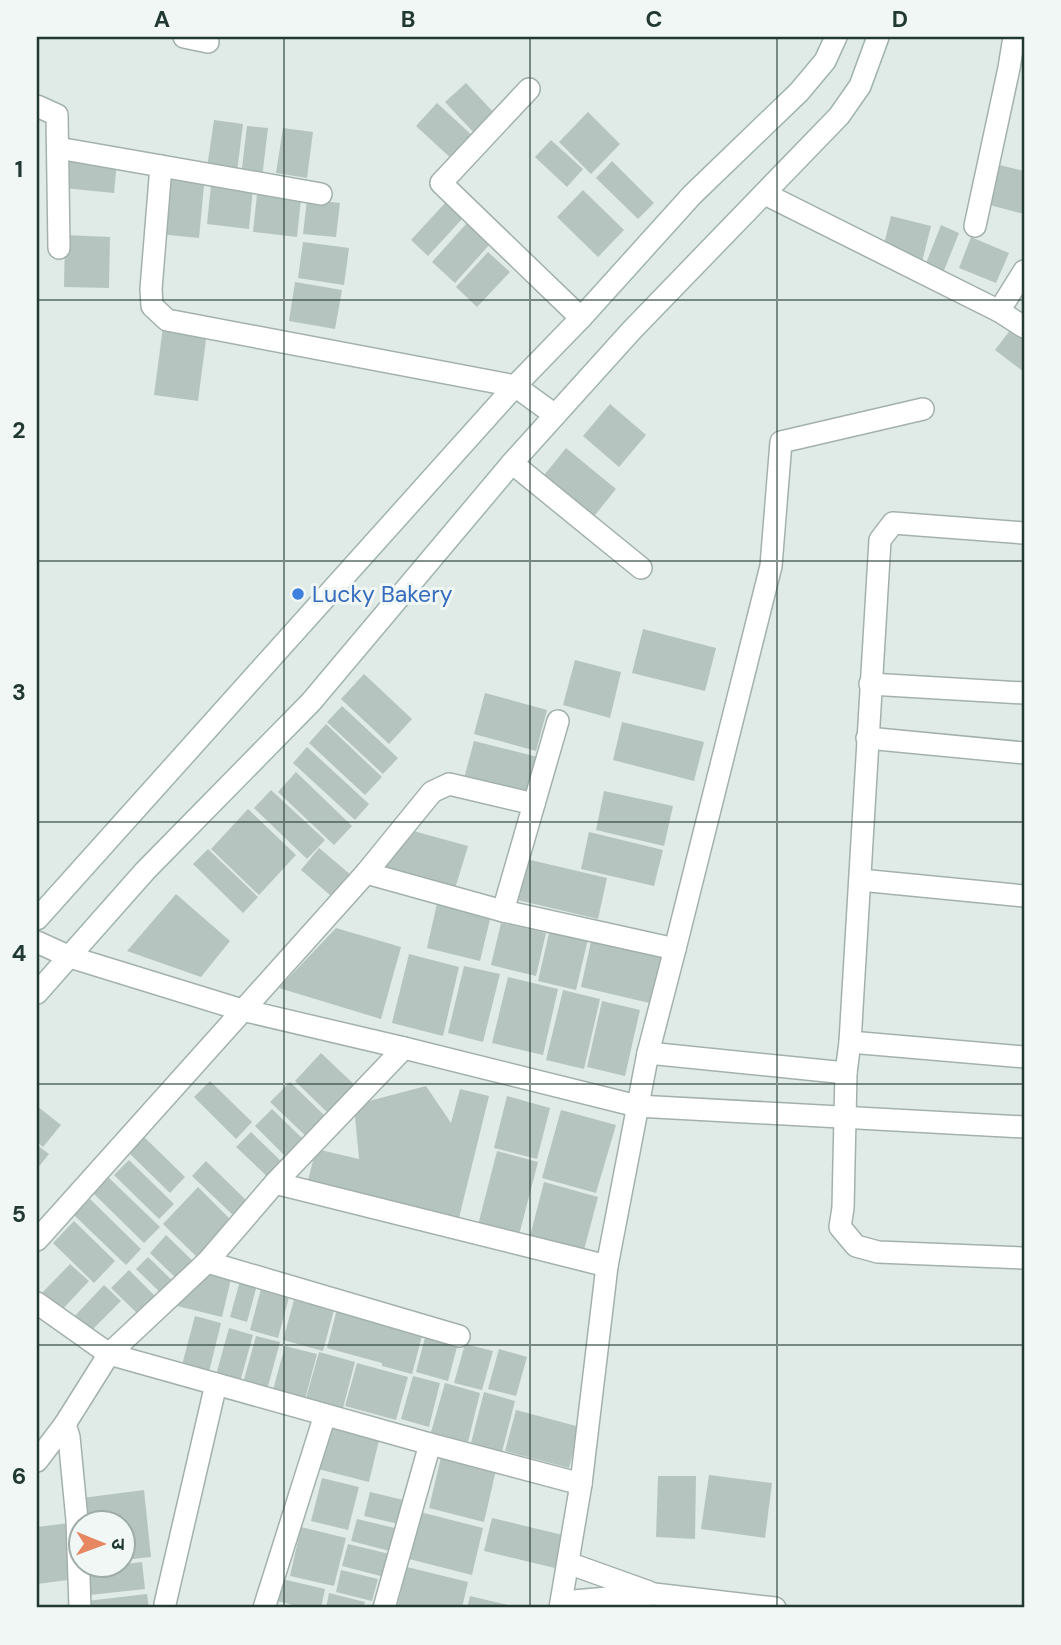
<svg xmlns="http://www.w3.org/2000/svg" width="1061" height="1645" viewBox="0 0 1061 1645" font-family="'DM Sans','Noto Sans Devanagari',sans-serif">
<rect width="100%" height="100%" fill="#e0eae6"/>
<g fill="#b6c4bf">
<path d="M466,83l31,33 -21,19 -31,-33z"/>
<path d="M437,103l38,35 -21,23 -38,-35z"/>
<path d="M588,112l32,32 -29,30 -32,-32z"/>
<path d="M214,120l29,4 -6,48 -30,-4z"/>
<path d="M247,126l21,2 -6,50 -21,-2z"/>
<path d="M283,128l30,4 -6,46 -31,-5z"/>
<path d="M551,140l32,29 -16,18 -32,-30z"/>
<path d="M66,155l51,6 -3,32 -51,-5z"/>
<path d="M612,161l42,42 -16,16 -42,-41z"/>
<path d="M991,163l33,8v43l-42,-11z"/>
<path d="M165,171l40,4 -6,63 -40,-4z"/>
<path d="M211,185l42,4 -4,40 -42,-5z"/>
<path d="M583,190l41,40 -26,27 -41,-40z"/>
<path d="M257,194l44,5 -4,38 -44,-5z"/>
<path d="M307,199l33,4 -4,34 -33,-3z"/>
<path d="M446,202l17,16 -35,38 -17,-16z"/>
<path d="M891,216l40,10 -9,36 -40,-10z"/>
<path d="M467,223l23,21 -35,39 -23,-21z"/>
<path d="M941,225l18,8 -16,40 -18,-7z"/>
<path d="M65,235l45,2 -1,51 -45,-1z"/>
<path d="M971,237l38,16 -13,30 -37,-15z"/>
<path d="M303,242l46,6 -5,37 -46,-7z"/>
<path d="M488,252l22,20 -33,35 -21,-20z"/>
<path d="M295,282l47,8 -7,39 -46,-8z"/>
<path d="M1014,325l10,7v40l-29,-22z"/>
<path d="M163,327l44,5 -9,69 -44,-6z"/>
<path d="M610,404l36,31 -27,32 -36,-31z"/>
<path d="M566,448l50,41 -25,31 -50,-41z"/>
<path d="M643,629l73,19 -11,43 -73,-18z"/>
<path d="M575,660l46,12 -11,46 -47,-13z"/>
<path d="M364,674l48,45 -23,25 -48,-45z"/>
<path d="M485,693l62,17 -11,41 -62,-17z"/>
<path d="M342,706l56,52 -15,16 -56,-52z"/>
<path d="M622,722l82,20 -10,39 -81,-21z"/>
<path d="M326,724l56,53 -17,18 -56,-52z"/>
<path d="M474,741l64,16 -12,42 -63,-17z"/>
<path d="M307,747l62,57 -14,16 -62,-57z"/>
<path d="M296,772l56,54 -18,19 -56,-53z"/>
<path d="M271,790l54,50 -18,19 -53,-51z"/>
<path d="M604,791l69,15 -9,40 -68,-16z"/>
<path d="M248,809l48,46 -37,40 -48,-46z"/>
<path d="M410,830l58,16 -14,46 -78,-24z"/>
<path d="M589,832l74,18 -9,36 -73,-17z"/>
<path d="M319,848l38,32 -19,22 -37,-32z"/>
<path d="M208,849l50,48 -15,16 -50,-49z"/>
<path d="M522,858l85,20 -9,41 -85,-20z"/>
<path d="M176,894l54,47 -29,36 -74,-26z"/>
<path d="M438,899l54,12 -12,50 -53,-13z"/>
<path d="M501,923l45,10 -10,43 -45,-11z"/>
<path d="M336,928l65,19 -20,72 -102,-31z"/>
<path d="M550,929l38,10 -12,51 -38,-9z"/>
<path d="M592,937l74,18 -12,49 -73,-17z"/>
<path d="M409,954l50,13 -16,69 -51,-13z"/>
<path d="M464,966l36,8 -17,68 -35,-9z"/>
<path d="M508,977l50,12 -15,66 -51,-12z"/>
<path d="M563,990l37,9 -16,70 -38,-9z"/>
<path d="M602,1001l38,9 -15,66 -38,-9z"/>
<path d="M321,1053l40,38 -27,28 -39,-38z"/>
<path d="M210,1081l42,41 -16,17 -42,-42z"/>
<path d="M290,1082l37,36 -19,20 -38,-36z"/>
<path d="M426,1086l25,37 9,-34 29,7 -31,126 -151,-38 9,-35 43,10 -5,-54z"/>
<path d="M507,1096l43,12 -13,51 -43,-11z"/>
<path d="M37,1106l24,19 -18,22 -6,-5z"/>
<path d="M272,1109l33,32 -17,18 -33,-33z"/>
<path d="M561,1110l55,15 -20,68 -54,-15z"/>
<path d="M251,1132l34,33 -14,15 -35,-33z"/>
<path d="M140,1133l45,44 -15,16 -45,-44z"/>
<path d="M37,1145l12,9 -12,15z"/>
<path d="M497,1151l41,11 -20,77 -41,-10z"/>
<path d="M129,1160l45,44 -15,15 -45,-44z"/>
<path d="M206,1161l43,42 -14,14 -43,-41z"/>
<path d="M108,1177l52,50 -16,16 -51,-50z"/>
<path d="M544,1182l54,15 -15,57 -54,-14z"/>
<path d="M198,1187l38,38 -35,36 -38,-37z"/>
<path d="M90,1199l51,50 -15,16 -52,-50z"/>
<path d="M74,1221l41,40 -21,22 -41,-40z"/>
<path d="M166,1235l32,31 -17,17 -31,-30z"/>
<path d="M148,1257l30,29 -12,12 -30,-29z"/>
<path d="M70,1264l19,17 -30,32 -19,-18z"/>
<path d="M205,1265l27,10 -10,42 -49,-12z"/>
<path d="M129,1270l26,26 -17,18 -27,-26z"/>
<path d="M240,1281l17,4 -10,37 -17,-5z"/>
<path d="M104,1285l17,16 -34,34 -16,-15z"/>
<path d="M261,1289l28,8 -11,41 -28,-8z"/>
<path d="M294,1300l40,10 -11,41 -40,-11z"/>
<path d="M337,1309l86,23 -11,42 -30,-8v-3l-55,-15z"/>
<path d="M195,1316l26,7 -12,49 -27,-7z"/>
<path d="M229,1328l24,7 -13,47 -24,-7z"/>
<path d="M427,1330l32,9 -11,42 -32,-9z"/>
<path d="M256,1336l24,6 -13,48 -24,-7z"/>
<path d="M465,1344l28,7 -11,39 -28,-7z"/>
<path d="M285,1346l32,8 -12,45 -32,-9z"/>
<path d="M499,1349l28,8 -11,39 -28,-7z"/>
<path d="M319,1352l36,10 -12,46 -37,-10z"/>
<path d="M357,1363l51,14 -12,43 -51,-14z"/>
<path d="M413,1376l27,7 -11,44 -28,-8z"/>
<path d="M445,1383l35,10 -12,49 -37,-10z"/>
<path d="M484,1392l31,9 -13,51 -31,-9z"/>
<path d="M516,1410l64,17 -11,41 -64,-17z"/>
<path d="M325,1422l55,14 -11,46 -55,-14z"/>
<path d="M441,1457l55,13 -12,52 -55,-14z"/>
<path d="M709,1475l63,8 -7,55 -64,-9z"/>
<path d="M658,1476h38l-1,63 -39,-2z"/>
<path d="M322,1478l37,9 -11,43 -37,-9z"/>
<path d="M144,1490l7,67 -29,3v-38h-37l-3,-24z"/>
<path d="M370,1492l42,10 -5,24 -43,-10z"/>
<path d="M420,1512l63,16 -11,47 -63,-16z"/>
<path d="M492,1518l79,19 -8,33 -79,-19z"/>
<path d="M357,1519l46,11 -6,23 -46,-12z"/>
<path d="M69,1523l7,56 -39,5v-57z"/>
<path d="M301,1527l45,11 -12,48 -44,-10z"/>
<path d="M348,1544l46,11 -6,23 -46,-12z"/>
<path d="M142,1562l3,27 -55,6 -3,-26z"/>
<path d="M407,1567l61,15 -6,26h-65z"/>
<path d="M341,1570l37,9 -6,22 -36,-9z"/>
<path d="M282,1579l43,10 -4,19h-16l-28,-7z"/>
<path d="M329,1593l36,9 -2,6h-37z"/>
<path d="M147,1594l2,14h-62v-7z"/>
<path d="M470,1596l46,11v1h-49z"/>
</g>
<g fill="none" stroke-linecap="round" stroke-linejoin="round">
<defs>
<g id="minor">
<path d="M184,37l24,5"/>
<path d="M529,89l-88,94 140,135"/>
<path d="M37,106l20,9 2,133"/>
<path d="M58,148l263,46"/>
<path d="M161,166l-10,123 1,17 15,14 348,66"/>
<path d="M765,194l234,117 25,16"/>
<path d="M975,226l34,-158 5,-31"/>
<path d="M999,311l25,-40"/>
<path d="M512,463l129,105"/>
<path d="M1024,533l-131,-10 -13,17 -30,502 -4,31 -3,135 -3,19 16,19 22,6 146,6"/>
<path d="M870,684l154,9"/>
<path d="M867,738l157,15"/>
<path d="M366,873l137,38 172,38"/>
<path d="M860,880l164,16"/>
<path d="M503,911l55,-190"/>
<path d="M37,942l33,15 172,53 162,38 233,58 387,21"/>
<path d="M850,1042l174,15"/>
<path d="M648,1053l198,20"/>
<path d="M275,1183l332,83"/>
<path d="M37,1240l329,-367 66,-81 17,-8 85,20"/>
<path d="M207,1262l252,74"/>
<path d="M37,1303l72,51 321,90 151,40"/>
<path d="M65,1424l4,13 8,83 3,88"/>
<path d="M37,1461l28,-37 44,-70 98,-92 68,-79 129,-135"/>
<path d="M568,1563l81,29"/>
<path d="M562,1602l92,-8 121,14"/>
<path d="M165,1604l51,-220"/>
<path d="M264,1608l61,-193"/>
<path d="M384,1608l46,-164"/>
<path d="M560,1608l21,-124 26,-218 41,-213 27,-104 96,-383 10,-124 142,-33"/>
</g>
<g id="secondary">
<path d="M515,386l40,29"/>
<path d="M37,919l478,-533 66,-68 111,-123 107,-103 26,-31 11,-24"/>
<path d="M37,993l108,-122 166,-169 201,-239 120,-133 207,-214 21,-30 18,-49"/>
</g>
</defs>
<use href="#minor" stroke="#a3b1ad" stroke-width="24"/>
<use href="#secondary" stroke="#a0b4ae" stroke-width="24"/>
<use href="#minor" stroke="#fff" stroke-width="21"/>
<use href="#secondary" stroke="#fff" stroke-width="21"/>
</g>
<path fill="none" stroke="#223933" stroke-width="2" stroke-opacity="0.55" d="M284,37v1571M530,37v1571M777,37v1571M37,300h987M37,561h987M37,822h987M37,1084h987M37,1345h987"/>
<circle fill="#3f7fe0" stroke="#f0f7f4" stroke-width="2.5" cx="298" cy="594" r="7"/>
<g text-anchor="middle" stroke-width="6" stroke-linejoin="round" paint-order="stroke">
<g font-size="23" fill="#366cbe" stroke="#f0f7f4" text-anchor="start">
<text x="312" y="602">Lucky Bakery</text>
</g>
</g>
<rect width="1061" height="1645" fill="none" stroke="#f0f7f4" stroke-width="77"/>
<g transform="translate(102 1544) rotate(91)"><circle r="33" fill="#f0f7f4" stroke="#9eaba7" stroke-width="2"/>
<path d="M0-5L12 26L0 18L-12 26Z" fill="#e68761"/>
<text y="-10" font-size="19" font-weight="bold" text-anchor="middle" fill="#223933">उ</text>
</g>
<rect x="38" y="38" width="985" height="1568" fill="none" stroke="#223933" stroke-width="2.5"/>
<g font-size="23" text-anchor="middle" font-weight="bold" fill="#223933">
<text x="162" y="27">A</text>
<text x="408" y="27">B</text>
<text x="654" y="27">C</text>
<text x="900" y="27">D</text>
<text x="19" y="177">1</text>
<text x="19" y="438">2</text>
<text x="19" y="700">3</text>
<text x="19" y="961">4</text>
<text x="19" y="1222">5</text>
<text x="19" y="1484">6</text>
</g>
</svg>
